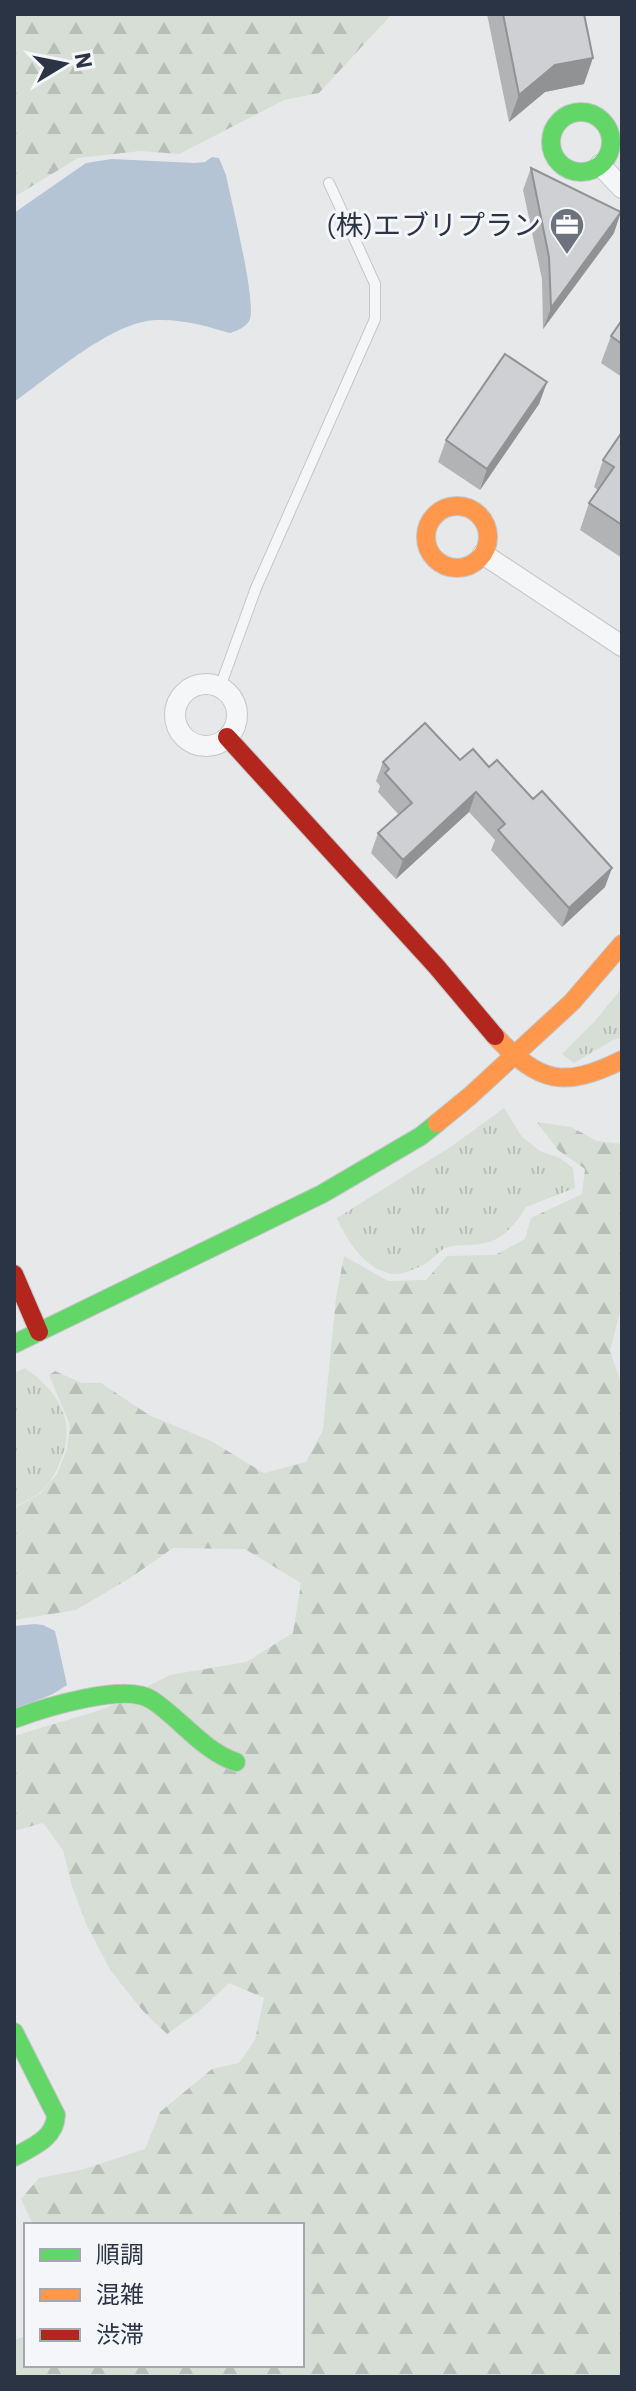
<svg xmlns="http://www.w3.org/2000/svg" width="636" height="2391" viewBox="0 0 636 2391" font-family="'IBM Plex Sans','Noto Sans JP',sans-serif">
<defs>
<pattern id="grass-tufts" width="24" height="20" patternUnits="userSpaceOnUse" patternTransform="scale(2)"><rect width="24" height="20" fill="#d6ded6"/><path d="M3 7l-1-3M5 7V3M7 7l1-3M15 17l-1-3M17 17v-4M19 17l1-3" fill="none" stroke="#b8bfb9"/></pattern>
<pattern id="forest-firs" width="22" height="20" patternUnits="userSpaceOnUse" patternTransform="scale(2)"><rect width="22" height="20" fill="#d6ded6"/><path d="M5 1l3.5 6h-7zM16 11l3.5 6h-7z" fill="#b8bfb9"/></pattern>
</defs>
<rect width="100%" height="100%" fill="#e6e8ea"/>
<g fill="url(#grass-tufts)">
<path d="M622,988v50l-9,2 -39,23 -12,-9 32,-32z"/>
<path d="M504,1108l18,29 18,14 20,7 13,10 2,20 -49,19c-8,15 -23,32 -41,36 -12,3 -25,1 -37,4 -10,3 -16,14 -25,18 -8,4 -22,10 -30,9 -28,-4 -46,-33 -56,-56l115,-72z"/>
<path d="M25,1368c35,25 53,55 34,97 -4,10 -13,23 -22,30 -7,4 -16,8 -23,12v-134z"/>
</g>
<g fill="url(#forest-firs)">
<path d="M14,14h378l-73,79 -35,7 -105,54 -39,-3 -62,7 -64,39z"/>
<path d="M537,1122l34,5 26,14 25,3v160l-12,47 12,35v991h-608v-37l12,-4v29h276v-140h-269l-12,-26 18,-21 42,-8 64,-21 15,-37 52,-43 27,-6 16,-23 9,-42 -35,-15 -31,29 -31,22 -24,-23 -32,-40 -24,-45 -15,-40 -9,-36 -20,-27 -26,7 -3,-3v-91l90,-27 66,-34 76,-13 47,-29 8,-50 -56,-34 -72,-1 -43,30 -54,32 -62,10v-112l26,-14 17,-20 10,-25 3,-24 -21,-50 6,-4 27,12h19l48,32 62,26 53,32 42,-11 17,-32 13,-132 8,-42 44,25 38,-1 21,-24 48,-1 30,-16 6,-21 51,-24 3,-25 -27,-19z"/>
</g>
<g fill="#b4c4d5">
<path d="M212,157l7,1 7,17c5,25 30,124 24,144 -2,7 -13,12 -20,14 -24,-7 -47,-14 -73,-13 -45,1 -106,56 -143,82v-189l72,-50 26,-4 82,4 11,-1z"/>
<path d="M35,1624l8,1 12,6 12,54 -14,9 -39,16v-84z"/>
</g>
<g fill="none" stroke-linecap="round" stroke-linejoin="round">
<defs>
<path id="lane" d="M220,687l36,-99 119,-269v-35l-46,-101"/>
<g id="street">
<path d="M600,165l22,23"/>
<path d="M483,554l139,92"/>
<circle cx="206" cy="715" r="31"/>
</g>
<g id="fast">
<circle cx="581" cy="142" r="30"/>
<path d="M14,1344l308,-150 99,-58 16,-13"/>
<path d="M14,1719c29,-11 112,-37 138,-19 29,19 51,51 84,62"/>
<path d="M14,2032l42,83c-1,24 -24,32 -42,42"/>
</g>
<g id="slow">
<circle cx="457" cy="537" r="31"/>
<path d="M495,1036c45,47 68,53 127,24"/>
<path d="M437,1123l33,-27 102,-94 50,-58"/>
</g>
<g id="jam">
<path d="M227,737l209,229 59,70"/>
<path d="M14,1274l25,58"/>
</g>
</defs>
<use href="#lane" stroke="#c4c6c8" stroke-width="12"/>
<use href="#street" stroke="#c4c6c8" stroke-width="22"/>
<use href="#fast" stroke="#c4c6c8" stroke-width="20"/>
<use href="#slow" stroke="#c4c6c8" stroke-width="20"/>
<use href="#jam" stroke="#c4c6c8" stroke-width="20"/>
<use href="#lane" stroke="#f5f6f7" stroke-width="10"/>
<use href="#street" stroke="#f5f6f7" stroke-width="20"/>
<use href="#fast" stroke="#63d668" stroke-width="18"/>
<use href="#slow" stroke="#ff974d" stroke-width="18"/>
<use href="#jam" stroke="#b3261e" stroke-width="18"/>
</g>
<g fill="#b1b3b5">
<path d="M487,14h97v70l-39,8 -36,30z"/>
<path d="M531,168l83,65 -71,96 -1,-50 -19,-89z"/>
<path d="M622,320v57l-21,-14 10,-27z"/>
<path d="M547,382l-8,22 -59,86 -42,-28 8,-22z"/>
<path d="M622,432v126l-42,-28 9,-27 9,-13 -4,-3 9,-27z"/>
<path d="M460,760l29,7 116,120 -43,40 -71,-77 4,-10 -26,-28 -73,67 -25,-26 7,-20 21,-18 -21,-23 2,-6 -4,-5 7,-19z"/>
</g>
<g fill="#909294">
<path d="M593,58l-9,26 -39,8 -36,30 10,-27 36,-30z"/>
<path d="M621,212l-7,21 -71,96 8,-21z"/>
<path d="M547,382l-8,22 -59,86 7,-21z"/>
<path d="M476,792l-7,20 -73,67 7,-19z"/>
<path d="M612,868l-7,19 -43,40 7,-19z"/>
</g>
<g fill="#ced0d3" stroke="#909294" stroke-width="2">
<path d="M503,14h81l9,44 -38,7 -36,30z"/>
<path d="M531,168l90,44 -70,96 -2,-51z"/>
<path d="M622,320v24l-11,-8z"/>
<path d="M505,354l42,28 -60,87 -41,-29z"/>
<path d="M622,432v93l-33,-22 25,-36 -11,-7z"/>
<path d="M425,723l35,37 13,-11 16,18 8,-7 36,39 9,-8 70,77 -43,40 -71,-78 7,-6 -29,-32 -73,68 -25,-27 34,-30 -27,-30 4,-4 -6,-7z"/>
</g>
<defs>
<symbol id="office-pin" viewBox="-11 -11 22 30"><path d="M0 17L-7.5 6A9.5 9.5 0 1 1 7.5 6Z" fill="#6c737f" stroke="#f4f6f9"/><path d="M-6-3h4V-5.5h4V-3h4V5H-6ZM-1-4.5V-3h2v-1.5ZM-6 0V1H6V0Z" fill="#fff"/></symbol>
</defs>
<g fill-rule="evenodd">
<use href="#office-pin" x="547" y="205" width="40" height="54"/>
</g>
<g text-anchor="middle" stroke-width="6" stroke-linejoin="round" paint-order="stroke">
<g font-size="28" fill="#2b3445" stroke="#f4f6f9" text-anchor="end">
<text x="541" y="235">(株)エブリプラン</text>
</g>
</g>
<rect width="636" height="2391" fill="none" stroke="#2b3445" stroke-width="32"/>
<rect x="24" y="2223" width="280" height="144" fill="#f4f6f9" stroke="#a4a8b1" stroke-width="2"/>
<rect x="40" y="2249" width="40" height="12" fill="#63d668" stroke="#a4a8b1" stroke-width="2"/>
<text x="96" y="2263" font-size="24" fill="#2b3445">順調</text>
<rect x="40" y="2289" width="40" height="12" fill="#ff974d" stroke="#a4a8b1" stroke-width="2"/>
<text x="96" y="2303" font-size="24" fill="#2b3445">混雑</text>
<rect x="40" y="2329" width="40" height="12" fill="#b3261e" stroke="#a4a8b1" stroke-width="2"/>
<text x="96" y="2343" font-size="24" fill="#2b3445">渋滞</text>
<g transform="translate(64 64) rotate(80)" stroke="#f4f6f9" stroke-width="6" paint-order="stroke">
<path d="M0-6L14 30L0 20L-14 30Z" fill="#2b3445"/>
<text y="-12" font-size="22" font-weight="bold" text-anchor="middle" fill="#2b3445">N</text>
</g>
</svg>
